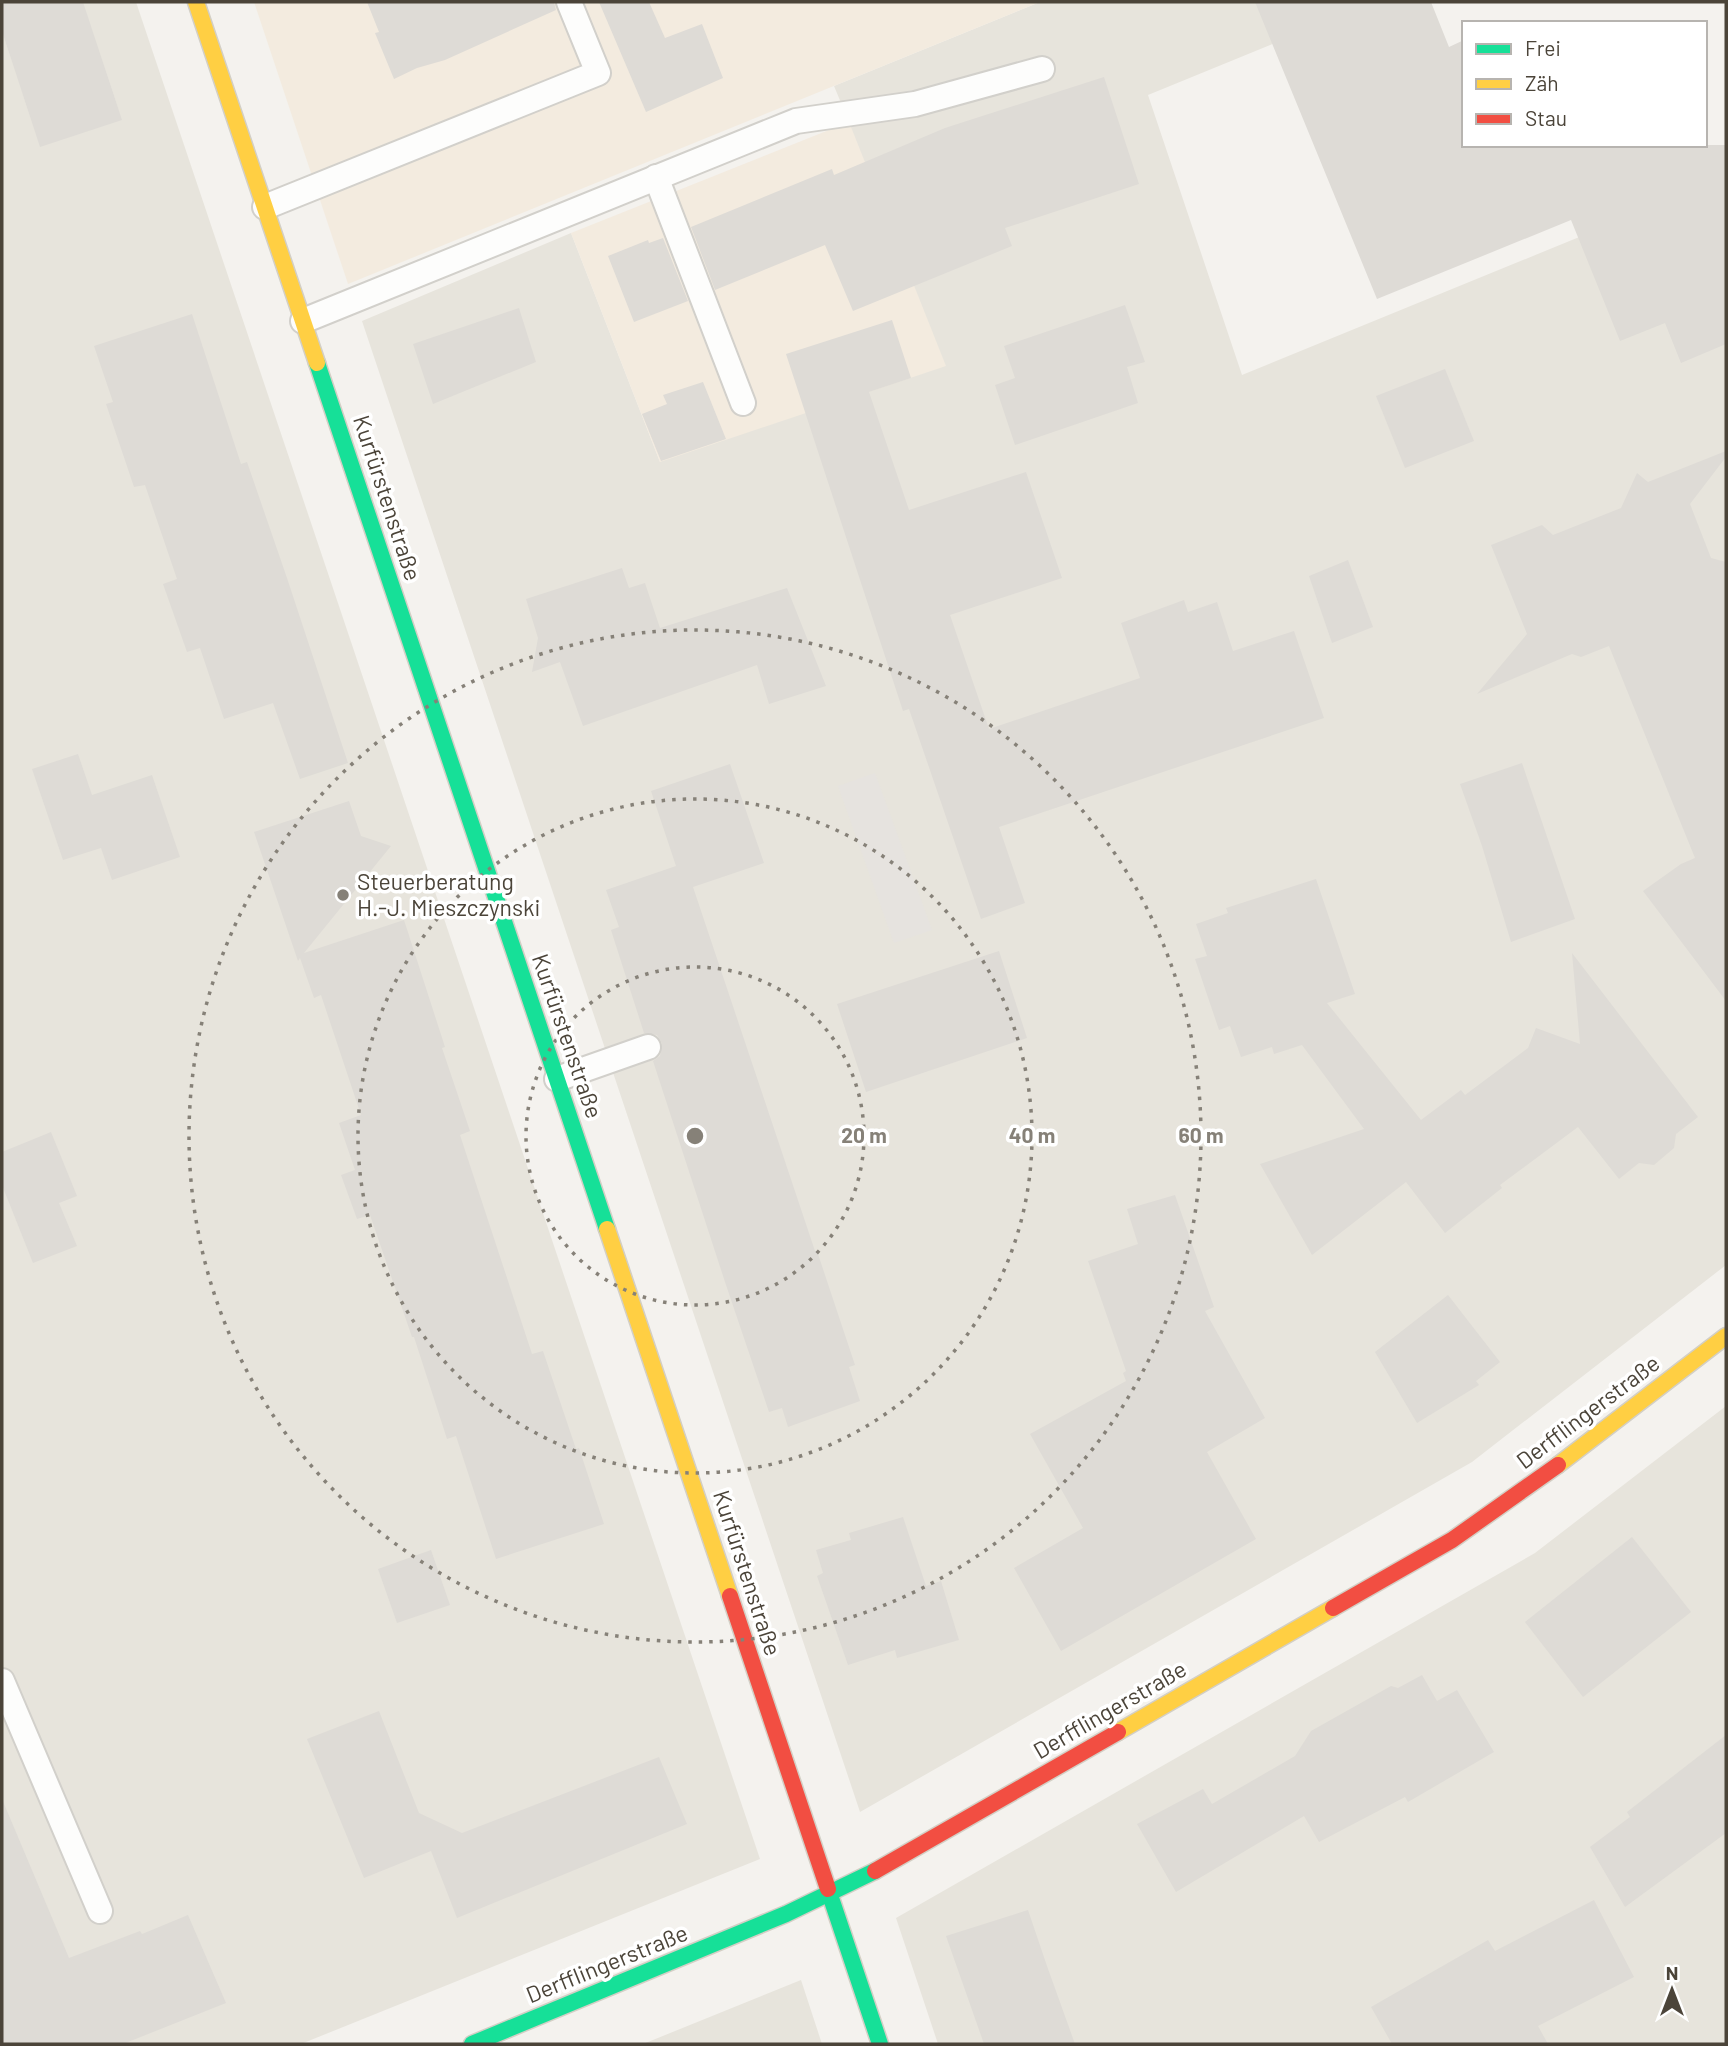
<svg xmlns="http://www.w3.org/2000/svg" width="1728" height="2046" viewBox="0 0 1728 2046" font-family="Barlow,sans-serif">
<rect width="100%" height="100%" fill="#f4f2ee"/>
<g fill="#e7e4dc">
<path d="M2,2h134l624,1857 -459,185h-299z"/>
<path d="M1040,2h335l-227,93 94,280 484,-198v1088l-254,197 -612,350 -498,-1491 209,-88 89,229 189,-340 -15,-36z"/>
<path d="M1726,1406v638h-788l-42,-126 639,-365z"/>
<path d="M801,1980l21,64h-179z"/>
</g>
<g fill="#f3ebdf">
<path d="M254,2h786l-692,282z"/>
<path d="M849,122l97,244 -286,96 -89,-229z"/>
</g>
<path fill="#e6e3df" d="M875,773l57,157 -38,13 -56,-157z"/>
<g fill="#dedbd6">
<path d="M2,2h81l39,118 -82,27 -38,-116z"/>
<path d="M367,2h187l2,8 -111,50 -28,8 -23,11 -19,-46 4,-1z"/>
<path d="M599,2h50l16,36 37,-14 21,54 -77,34z"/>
<path d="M1255,2h176l18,45 15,-7v105h262v199l-45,19 -16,-40 -45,18 -49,-121 -194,79z"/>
<path d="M1104,77l35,107 -134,44 7,18 -159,65 -28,-66 -110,45 -24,-63 141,-58 2,6 111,-47z"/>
<path d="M663,238l25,63 -54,21 -26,-66 40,-16 1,3z"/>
<path d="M1125,305l20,57 -18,5 11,36 -123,42 -20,-60 20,-7 -11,-32z"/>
<path d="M519,308l17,54 -103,42 -20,-60z"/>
<path d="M192,314l49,150 6,-2 40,116 61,185 -48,16 -27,-76 -49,16 -24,-71 -13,4 -24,-68 14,-5 -32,-94 -11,2 -28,-83 7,-2 -19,-56z"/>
<path d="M892,320l19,58 -42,14 40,118 117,-38 36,106 -112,37 39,114 151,-51 -19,-55 63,-23 4,12 29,-10 16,49 61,-20 30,87 -325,109 26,76 -44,16 -72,-210 -6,2 -117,-357z"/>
<path d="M1445,369l29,72 -69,27 -29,-72z"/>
<path d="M703,382l23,57 -65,22 -19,-47 25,-10 -4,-9z"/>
<path d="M1726,451v6l-36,47 21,54 15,4v439l-83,-110 38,-27 14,-6 -86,-212 -28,11 -9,-3 -95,40 50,-60 -36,-89 51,-20 11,10 68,-27 16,-35 11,9z"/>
<path d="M1348,560l25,67 -41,16 -23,-67z"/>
<path d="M622,568l7,20 16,-5 15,45 127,-40 39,98 -57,18 -12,-39 -174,61 -23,-64 -28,10 6,-34 -12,-39z"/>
<path d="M78,754l14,41 60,-20 28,82 -68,23 -11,-32 -38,12 -31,-91z"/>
<path d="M1522,763l53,156 -64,23 -29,-96 -22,-62z"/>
<path d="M730,764l34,99 -71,24 122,364h2l38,114 -6,2 11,34 -72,26 -6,-19 -13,4 -44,-130 -72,-221 7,-5 2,-13 -5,-8 -13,-2 -33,-103 8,-3 -13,-37 70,-24 -25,-75z"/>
<path d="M349,801l12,35 30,10 -87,107 100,-33 41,127 -3,1 28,83 -10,4 72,219 11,-3 33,98 3,-1 25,76 -108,35 -40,-123 -9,3 -33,-102h-2l-42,-122 -13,4 -16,-44 14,-5 -16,-47 22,-8 -40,-120 -7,3 -14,-40 -2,3 -44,-129z"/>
<path d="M1316,879l39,115 -28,9 94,117 40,-30 4,5 63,-47 8,-20 44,16 -8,-91 126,164 -22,17 -2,14 -20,17 -15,-2 -20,16 -41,-52 -78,58 2,3 -57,45 -39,-51 -94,73 -52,-91 104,-35 -62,-84 -28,9 -2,-7 -31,10 -11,-31 -11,4 -24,-71 12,-3 -11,-32 32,-11 -2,-5z"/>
<path d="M999,951l28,87 -161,54 -29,-88z"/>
<path d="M51,1132l26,64 -18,7 18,43 -44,17 -31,-78v-33z"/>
<path d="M1175,1195l39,112 -9,4 60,107 -58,34 49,87 -195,112 -47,-83 69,-40 -53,-94 96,-53 -3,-8 3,-2 -38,-110 50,-17 -11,-35z"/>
<path d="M1448,1295l52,67 -24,19 3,4 -62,38 -42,-71z"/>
<path d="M903,1517l23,69 15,-5 18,59 -62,18 -2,-8 -47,15 -31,-89 6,-3 -7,-23 35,-10 -2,-7z"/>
<path d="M1632,1537l59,75 -108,85 -58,-75z"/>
<path d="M431,1550l19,55 -53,18 -19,-54z"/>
<path d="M1422,1675l15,26 20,-11 37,62 -86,50 -3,-5 -86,45 -15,-26 -128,76 -39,-68 66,-35 9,15 83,-48 16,-25 80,-45 7,2z"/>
<path d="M379,1711l40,102 43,20 197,-76 28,67 -230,94 -26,-67 -67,27 -57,-139z"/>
<path d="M1726,1735v98l-101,74 -35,-60 40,-30 -3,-5z"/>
<path d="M2,1799l67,159 71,-27 2,3 46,-19 38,88 -103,41h-121z"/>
<path d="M1594,1900l40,77 -96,49 10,18h-156l-21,-37 117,-67 7,11z"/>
<path d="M1028,1910l19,56 28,78h-91l-38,-108z"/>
</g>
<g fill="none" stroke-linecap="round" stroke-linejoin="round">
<defs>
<g id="lane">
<path d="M656,177l87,226"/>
<path d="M265,207l333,-134 -29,-71"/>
<path d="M303,321l493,-200 119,-17 127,-35"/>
<path d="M557,1079l91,-32"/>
<path d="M2,1681l98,230"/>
</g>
<g id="fast">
<path d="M317,363l290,866"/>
<path d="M828,1889l52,155"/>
<path d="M472,2044l314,-130 89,-43"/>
</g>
<g id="slow">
<path d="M196,2l121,361"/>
<path d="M607,1229l123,367"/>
<path d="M1558,1465l168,-129"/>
<path d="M1118,1732l215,-124"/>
</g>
<g id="jam">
<path d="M730,1596l98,293"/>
<path d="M1333,1608l119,-68 106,-75"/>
<path d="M875,1871l243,-139"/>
</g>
</defs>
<use href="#lane" stroke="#d2d0cb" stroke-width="28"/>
<use href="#fast" stroke="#d3cfc5" stroke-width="19"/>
<use href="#slow" stroke="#d3cfc5" stroke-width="19"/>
<use href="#jam" stroke="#d3cfc5" stroke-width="19"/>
<use href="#lane" stroke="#fdfdfc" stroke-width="24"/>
<use href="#fast" stroke="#16e098" stroke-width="16"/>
<use href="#slow" stroke="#ffcf43" stroke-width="16"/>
<use href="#jam" stroke="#f24e42" stroke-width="16"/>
</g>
<g fill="none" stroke="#868178" stroke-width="3.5" stroke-dasharray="3.5 7">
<circle cx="695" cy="1136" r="169"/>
<circle cx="695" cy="1136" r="337"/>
<circle cx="695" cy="1136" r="506"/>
</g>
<circle fill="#868178" stroke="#fff" stroke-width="2.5" cx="343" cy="895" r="7"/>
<g text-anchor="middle" stroke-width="7" stroke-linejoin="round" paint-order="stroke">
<g font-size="23" fill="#4b4439" stroke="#fff">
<text transform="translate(387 498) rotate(72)" y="8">Kurfürstenstraße</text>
<text transform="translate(567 1036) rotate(71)" y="8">Kurfürstenstraße</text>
<text transform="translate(1588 1412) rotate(-37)" y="8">Derfflingerstraße</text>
<text transform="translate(747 1573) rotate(72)" y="8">Kurfürstenstraße</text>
<text transform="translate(1110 1710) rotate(-30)" y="8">Derfflingerstraße</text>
<text transform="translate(607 1964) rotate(-22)" y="8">Derfflingerstraße</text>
</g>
<g font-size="23" fill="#4b4439" stroke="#fff" text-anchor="start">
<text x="357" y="890">Steuerberatung<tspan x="357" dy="26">H.-J. Mieszczynski</tspan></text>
</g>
</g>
<circle cx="695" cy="1136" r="10" fill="#868178" stroke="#fff" stroke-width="3.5"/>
<g font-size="21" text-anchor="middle" font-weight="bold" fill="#868178" stroke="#fff" stroke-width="7" stroke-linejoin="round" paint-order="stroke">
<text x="864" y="1143">20 m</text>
<text x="1032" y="1143">40 m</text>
<text x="1201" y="1143">60 m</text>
</g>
<rect width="1728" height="2046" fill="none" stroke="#4b4439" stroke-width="7"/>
<rect x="1462" y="21" width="245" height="126" fill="#ffffff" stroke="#b7b4b0" stroke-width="2"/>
<rect x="1476" y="44" width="35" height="10" fill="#16e098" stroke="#b7b4b0" stroke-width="2"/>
<text x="1525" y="56" font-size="21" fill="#4b4439">Frei</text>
<rect x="1476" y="79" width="35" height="10" fill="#ffcf43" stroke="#b7b4b0" stroke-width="2"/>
<text x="1525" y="91" font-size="21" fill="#4b4439">Zäh</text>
<rect x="1476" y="114" width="35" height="10" fill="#f24e42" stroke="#b7b4b0" stroke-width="2"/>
<text x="1525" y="126" font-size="21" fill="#4b4439">Stau</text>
<g transform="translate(1672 1990)" stroke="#ffffff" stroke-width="5" paint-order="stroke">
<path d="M0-5L12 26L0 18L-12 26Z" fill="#4b4439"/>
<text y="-10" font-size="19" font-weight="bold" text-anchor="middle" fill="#4b4439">N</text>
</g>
</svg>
